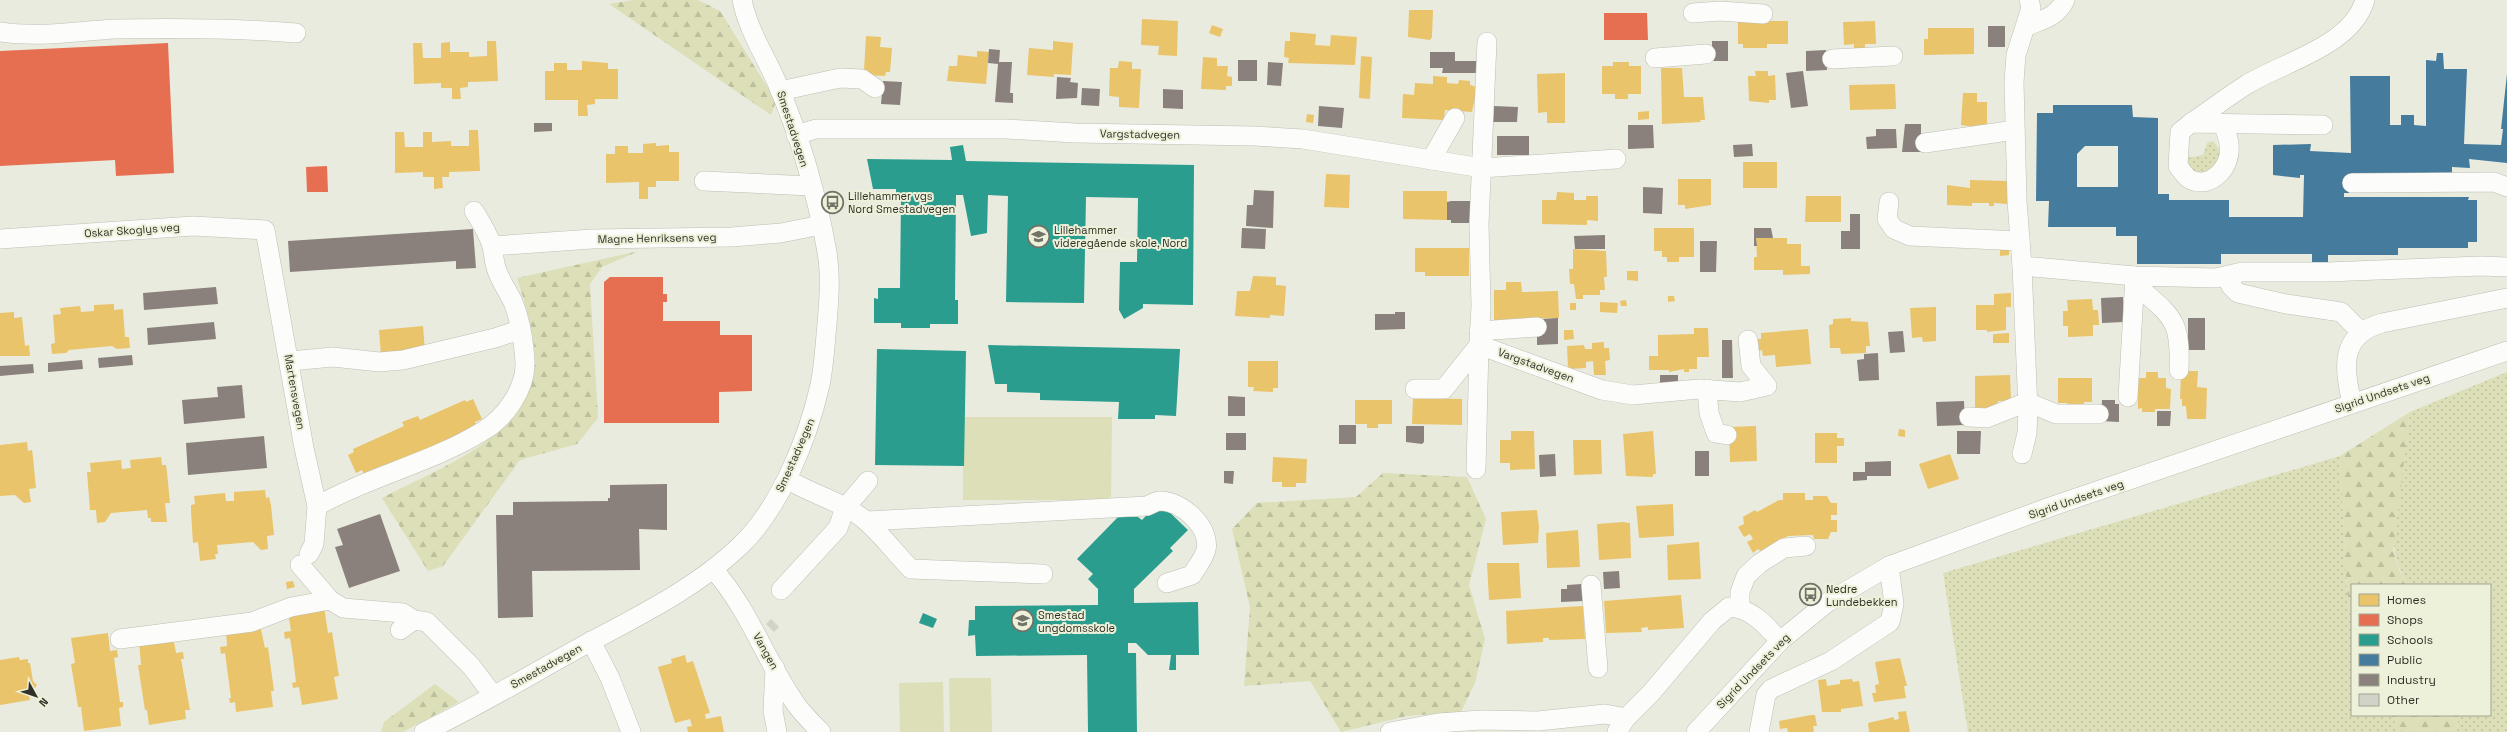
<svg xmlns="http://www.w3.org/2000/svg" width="2507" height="732" viewBox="0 0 2507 732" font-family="'Space Grotesk',sans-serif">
<defs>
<pattern id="grass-dots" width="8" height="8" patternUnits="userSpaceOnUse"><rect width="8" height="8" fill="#dcdfb7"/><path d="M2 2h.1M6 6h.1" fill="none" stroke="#bdc09d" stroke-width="1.8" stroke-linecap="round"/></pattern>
<pattern id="forest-firs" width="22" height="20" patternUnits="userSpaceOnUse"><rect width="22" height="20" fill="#dcdfb7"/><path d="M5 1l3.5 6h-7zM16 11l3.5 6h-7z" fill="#bdc09d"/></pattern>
</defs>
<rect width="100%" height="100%" fill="#eaebdf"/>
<g fill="url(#grass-dots)">
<path d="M2212,141c14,10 5,25 -5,34l-19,-4 -1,-13 16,-3 4,-12z"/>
<path d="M2507,372v360h-50l1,-17h32v-130h-81c-11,-16 -16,-30 -15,-50l16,-123z"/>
<path d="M2340,456l7,136 5,30v93h39l8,14 8,3h-439l-25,-159z"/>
</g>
<g fill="url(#forest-firs)">
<path d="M633,0h65l22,11 56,90 -5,14 -162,-111z"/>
<path d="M639,251l-37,16 -12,17 8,134 -21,26 -57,16 -77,106 -15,5 -46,-73c56,-30 154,-63 153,-140 -1,-28 -10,-54 -18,-80z"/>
<path d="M2410,412l-17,138 6,20 10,15h-57v37l-5,-30 -7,-136z"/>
<path d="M1383,473l84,4 19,42 -17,66 16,54 -10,44 -14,29 -54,4 -66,16 -31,-51 -66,5 6,-79 -18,-78 25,-26 99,-6z"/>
<path d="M435,684l24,18 -56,30h-22l3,-10z"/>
<path d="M2391,715h67l-1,17h-50l-8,-3z"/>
</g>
<g fill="#dcdfb7">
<path d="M963,417h149l-1,83h-148z"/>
<path d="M949,678h42l1,54h-42z"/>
<path d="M943,682l1,50h-44l-1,-49z"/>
</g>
<g fill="#e9c46a">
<path d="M1409,10h24l-1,27 -2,3 -22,-3z"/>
<path d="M1142,19l36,2 -1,35 -19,-1 1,-9 -18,-1z"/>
<path d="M1738,21h50v23h-21v4h-24v-4h-5z"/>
<path d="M1875,21l1,23h-11v4h-11v-4l-10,1 -1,-23z"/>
<path d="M1212,25l11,4 -3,8 -11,-4z"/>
<path d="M1928,28h46v26l-50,1v-16h4z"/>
<path d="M1290,32l26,2 -1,11 15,1 1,-11 26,2 -2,28 -67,-2 1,-5 -5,-1 1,-16h5z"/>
<path d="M866,36l15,1 -1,10 12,1 -2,24h-4l-1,4 -17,-1v-5h-4z"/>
<path d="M487,41h9l2,40 -30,1v5l-8,1 1,11h-9v-11h-11v-5l-27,1 -1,-41h9l1,15h18v-15l9,-1v10h19v5l18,-1z"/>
<path d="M1053,41l20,2 -2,32 -17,-1v3l-27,-2 2,-27 24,2z"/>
<path d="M977,51l12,1 -3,32 -39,-3 2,-15h8l1,-11 19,2z"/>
<path d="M1361,56l11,1 -2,42 -11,-1z"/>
<path d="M1203,57l14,1v8h11l-1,10 5,1v9h-6v4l-25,-1z"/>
<path d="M582,61l26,2v6h10v30h-23v5l-8,1 1,11h-10v-16h-33v-29h9v-8h13v7h15z"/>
<path d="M1119,61l13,1v7h9l-2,39 -20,-1v-10l-10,-1 1,-28h8z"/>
<path d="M1613,62h16v4h12v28h-13v5h-13v-5h-13v-28h11z"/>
<path d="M1661,68h21l2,29h19l2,23h-5l1,2 -39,2z"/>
<path d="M1755,71h13v5l7,-1 1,25h-7v3l-20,-2 -1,-25h8z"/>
<path d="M1565,73v50h-18v-11l-9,1 -1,-39z"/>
<path d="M1433,76l14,1v6l11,1 1,-4 11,1v4l7,2 -5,25 -27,-2 -1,10 -42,-2 1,-24 11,1 1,-12 18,1z"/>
<path d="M1895,84l1,25 -46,1 -1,-25z"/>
<path d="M1963,93h14v9h10v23h-6v3l-20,-3z"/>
<path d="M1649,111v8l-11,1v-8z"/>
<path d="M1307,114l7,1 -1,8 -7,-1z"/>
<path d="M469,130h9l2,41 -31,1v5h-7l1,11 -9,1v-12h-11v-5l-28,1v-41h9l1,15h18v-15h9v10l19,-1v5h18z"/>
<path d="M656,143v3l13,-1v7h10v29h-23v6h-8v12h-9v-17l-33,1v-29h9v-8h13v7h15v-9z"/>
<rect x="1743" y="162" width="34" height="26"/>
<path d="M1326,174l24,1 -1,33 -25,-1z"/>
<path d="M1678,179h33v26l-26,4v-4h-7z"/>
<path d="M1970,180l37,1v23l-13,-1v3h-5v-3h-17v3l-25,-1v-20l23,3z"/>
<path d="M1403,191h44v29l-44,-1z"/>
<path d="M1557,192l17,1v7h12v-4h12v25l-11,-1v5l-45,-1v-24h14z"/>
<path d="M1806,196h35v26h-36z"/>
<path d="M1654,228h40v29h-15v5h-12v-5h-5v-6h-8z"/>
<path d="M1756,238h31v6h14v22h9v8l-27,1v-5h-29v-13h3z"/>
<path d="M1415,248h54v28h-44v-4h-10z"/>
<path d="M2000,248h9v7l-9,1z"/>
<path d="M1573,249l33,2 1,26h-3l1,13h-5v5h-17v4h-7l-2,-15h-4l-1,-15h4z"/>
<path d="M1627,271h11v10l-11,-1z"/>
<path d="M1253,276l23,1v8l10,1 -2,30 -14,-1v3l-35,-2 2,-25h13z"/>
<path d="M1506,282h15l1,10 36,-1 1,27 -53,1v3h-12v-32h12z"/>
<path d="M2011,293v14h-5v23l-19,2v-2h-11v-25h18v-11z"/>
<path d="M1668,296h6l1,5 -7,1z"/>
<path d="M2092,299l1,11h5l1,15h-6v11l-25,1v-11h-5v-15h5l-1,-11z"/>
<path d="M1626,300l1,6h-6l-1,-5z"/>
<path d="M1600,302l18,1 -1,10 -17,-1z"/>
<rect x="1570" y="303" width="6" height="7"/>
<path d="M114,304v6l9,-1 2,28h4l1,11 -13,1 -5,-3 -43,4 -3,3 -14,1 -1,-10 4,-1 -2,-28 8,-1 -1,-6 20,-2 1,6 13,-1v-6z"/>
<path d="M1936,307v34l-13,1 -1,-5 -10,1 -2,-30z"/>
<path d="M14,312v6l8,-1 3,29 4,-1 1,11h-30v-43z"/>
<path d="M1851,318v3l17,1 2,24h-4v7l-25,1 -1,-6h-10l-1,-23 4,-1v-5z"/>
<path d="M423,326l2,26 -44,4 -2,-26z"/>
<path d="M1694,328h14l1,29h-12v12h-8v3h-5v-3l-15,3v-2h-20v-14h9v-21l36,-1z"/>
<path d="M1808,329l3,35 -35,3 -1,-12 -12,1 -1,-6 -3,1 -1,-12h3v-6z"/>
<path d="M1564,330h9l1,9 -10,1z"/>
<path d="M2009,333v10h-16v-9z"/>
<path d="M1604,342v6h5l1,12 -5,1 1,14h-12l-1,-14 -7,1v6l-18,1 -1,-23 17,-1 1,4h7v-6z"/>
<path d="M1248,361h30v27h-5v4l-20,-1 1,-4h-6z"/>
<path d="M2187,371h11l-1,16 10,1 -1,31h-19l-1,-13h-4v-7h-2l1,-25z"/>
<path d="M2146,372h12v6h8v10l5,1 -1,20h-15v3h-13v-4l-4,1v-31h8z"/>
<path d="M2010,375l1,26h-13v7l-23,1v-33z"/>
<path d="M2058,378h34v24h-8v5l-17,1v-5h-9z"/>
<path d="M1413,398l49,1v26l-50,-1z"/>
<path d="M473,399l9,20 -7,3 2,5 -112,49 -3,-6 -6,3 -8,-18 6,-3 -1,-3 51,-23 -2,-4 16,-6 2,4 45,-20 1,2z"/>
<path d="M1355,400h37v24h-14v4h-11v-4h-12z"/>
<path d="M1756,426l1,35 -27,1 -1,-35z"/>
<path d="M1899,429l6,1v7l-7,-1z"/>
<path d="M1511,431h23l1,38 -25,1v-7h-10v-23h11z"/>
<path d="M1653,431l3,43h-3v3l-27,-1 -3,-42z"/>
<path d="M1815,433h22v5h7v8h-7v17h-22z"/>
<path d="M1573,440h28l1,34 -28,1z"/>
<path d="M27,442l1,9 4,-1 1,7 3,31 -7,1 2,13 -7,1 -9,-8 -15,1v-51z"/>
<path d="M1950,454l9,25 -31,10 -9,-25z"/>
<path d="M161,457l1,8h4l1,7 3,31h-5l2,19h-16v-4h-3l-1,-8 -36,3 -6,9 -8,1 -1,-13h-6l-3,-38h4l-1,-9 31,-3 1,9 9,-1 -1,-8z"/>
<path d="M1273,457l34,2 -1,24h-10v4h-14v-5h-10z"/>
<path d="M265,490l1,8 3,-1 2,8 3,30 -7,1 1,13 -7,1 -8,-8 -36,3 1,9h-3l1,5 -16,2 -2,-19 -5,1 -2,-31v-7l4,-1 -1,-8 31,-3 1,8h8v-9z"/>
<path d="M1783,493h22v7h8v-4h14l4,7h6v12h-6v5h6v12h-6l-3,7h-14l-1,-4 -25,1 -13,7 -11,10 -6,-4 -5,4 -6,-11 6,-3 -3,-5 -6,3 -6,-10 6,-3 -1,-7 12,-7 2,2 22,-12h4z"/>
<path d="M1673,504l1,32 -35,2 -3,-32z"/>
<path d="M1537,510l2,17 -1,16 -35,2 -2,-33z"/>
<path d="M1623,522l7,1 1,35 -32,2 -2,-36z"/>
<path d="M1578,530l2,37 -33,1 -1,-35z"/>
<path d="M1699,542l2,37 -33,1 -1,-35z"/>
<path d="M1487,563h32l2,35 -32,2z"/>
<path d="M293,581l2,6 -8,2 -1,-7z"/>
<path d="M1681,595l3,33 -36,2v-3l-7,1 1,4 -36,1 -2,-32z"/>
<path d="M1583,606l2,33 -36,1v-2h-6v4l-36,2 -1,-33z"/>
<path d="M324,607l4,26 4,-1 7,44 -5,1 4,22 -36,6 -3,-18 -6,1 -1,-5 4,-1 -3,-25 -3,-19 -5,1 -1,-7 7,-1 -3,-19z"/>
<path d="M260,625l5,23 3,-1 6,44h-3l2,16 -37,5 -1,-10 -5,1 -1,-5h2l-6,-45 -4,1 -1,-7 7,-1 -1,-17z"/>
<path d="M108,633l2,18 7,-1 1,7 -4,1 6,44h3v5l-4,1 2,18 -37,5 -3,-24h-3l-7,-43 4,-1 -4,-25z"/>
<path d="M173,636l3,17 7,-1 1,7h-3l9,51h-5l1,9 -37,6 -2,-15h-2l-7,-45h3l-2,-24z"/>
<path d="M685,655l2,8 6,-2 17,52 -5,1 1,5 15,-3 3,16h-36l-1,-5 5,-1 -2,-7 -15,4 -17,-56 14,-4 -1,-4z"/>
<path d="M19,657l1,3 8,-1v4h2l3,18 4,4 -3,4 1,6 -6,1 1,4 -30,5v-45z"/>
<path d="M1900,658l7,28h-3l2,12 -32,4 -2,-9h4l-1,-8 4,-1 -4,-22z"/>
<path d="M1826,679l1,7 13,-2v-4l12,-1 1,3 6,-1 4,25 -22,3v3h-19l-4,-32z"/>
<path d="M1906,711l4,21h-41l-1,-9 26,-6v3l5,-1 -1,-7z"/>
<path d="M1811,715h4l2,11h-4l1,6h-26l-1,-4 -7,1 -1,-8z"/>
</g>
<g fill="#e76f51">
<path d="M1604,13h43l1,27h-44z"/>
<path d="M168,43l6,130 -58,3 -1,-16 -115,6v-115z"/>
<path d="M327,166l1,26h-21l-1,-25z"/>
<path d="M610,277h53v17h4v8h-4v19h57v14h32v56l-33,1v31h-115v-141z"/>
</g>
<g fill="#2a9d8f">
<path d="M963,145l3,16 228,4 -1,140 -50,-1v4l-19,11 -5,-9 1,-48h17l1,-64 -52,-1 -2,106 -78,-1 2,-106 -20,-1 -1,38 -16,3 -8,-41h-7l-1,105h3v24h-28v4h-29v-5h-27v-25l4,1v-11h22l1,-91 -5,-1v-7h-23l-6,-30 85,1 -2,-13z"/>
<path d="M988,345l192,4 -4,67 -21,-1v4h-37l1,-17 -79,-2v-7l-33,-1v-8h-12z"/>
<path d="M877,349l89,2 -2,115 -89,-1z"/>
<path d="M1159,502l29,28 -18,18 3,3 -39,38v14l64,-1 1,53h-23v15h-7l2,-15h-23l-12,-12h-8v10h8l1,79h-49l-1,-77 -111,1 -1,-21 -7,1 1,-16h6v-14l123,-1v-16l-10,-10 5,-5 -16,-15 41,-42h20l4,3z"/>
<path d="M923,613l14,6 -4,9 -14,-5z"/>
</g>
<path fill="#457b9d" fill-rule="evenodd" d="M2437,53h6l1,16h23l-3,75 37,1 2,-16h-2l6,-55v89l-38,-4 1,9 -18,-1v8h-106l3,18h-5v4h125l-1,3h9v42h-9v6h-70v7h-70v14h-16v-15h-91v10h-84v-28h-21v-9h-68l1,-26h-13l1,-88h16v-8h79l1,12 25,1v76h11v6h60v17h74l1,-42h-4v3l-27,-3v-30l38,-1 -1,7 41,2 -1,-77h40v49h11v-10h13v10l12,1v-66l10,1zM2085,146h33v41h-41v-33z"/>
<g fill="#8a817c">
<rect x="1988" y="26" width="17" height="21"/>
<rect x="1712" y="41" width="16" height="20"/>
<path d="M989,49l11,1 -1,12h13l-2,31h3v10l-18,-1 3,-38 -10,-1z"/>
<path d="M1826,50l1,20 -21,1v-20z"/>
<path d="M1430,52h25v9h22v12h-35l1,-5h-13z"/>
<rect x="1238" y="60" width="19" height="21"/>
<path d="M1268,62l15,1 -2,23 -14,-1z"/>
<path d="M1803,71l5,35 -17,2 -5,-35z"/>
<path d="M1057,77l14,1 -1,4 8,1 -1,15 -21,1z"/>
<path d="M883,81l19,1 -2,23 -19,-1z"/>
<path d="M1082,88l18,1 -1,17 -18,-1z"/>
<path d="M1163,89l20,1v19l-20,-1z"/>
<path d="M1319,106l25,2 -2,20 -24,-2z"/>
<path d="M1493,106l25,1 -1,15h-24z"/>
<path d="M534,123h18v8l-18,1z"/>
<path d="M1905,124h16v28h-19z"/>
<path d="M1628,125h25l1,23 -26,1z"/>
<path d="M1876,129h20l1,19 -30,1 -1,-12 10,-1z"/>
<rect x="1497" y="136" width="32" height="19"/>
<path d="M1752,144l1,12 -19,1 -1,-12z"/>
<path d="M1643,187l20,1 -1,26 -19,-1z"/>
<path d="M1254,190l20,1 -1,37 -27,-2 1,-21h6z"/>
<path d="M1451,201h22v22h-22v-3h-4v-18z"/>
<path d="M1850,214h10v35h-19v-18h9z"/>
<path d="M1242,228l24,1 -1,20 -24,-1z"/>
<path d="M1754,228h17l2,10h-17l1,8h-3z"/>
<path d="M473,229l3,39 -20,1v-8l-166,11 -2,-31z"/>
<path d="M1605,235v14h-30l-1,-13z"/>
<path d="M1700,241h17l-1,31h-16z"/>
<path d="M216,287l2,17 -74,6 -1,-17z"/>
<path d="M2123,297l1,25 -22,1 -1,-25z"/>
<path d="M1395,312h10v17l-30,1v-16h20z"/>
<path d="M1558,318v26l-21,1v-10l5,-1v-15z"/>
<rect x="2188" y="318" width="17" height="32"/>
<path d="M214,322l2,17 -68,6 -1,-17z"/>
<path d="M1903,331l2,21 -15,1 -2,-21z"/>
<path d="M1722,340h10l1,38h-11z"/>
<path d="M1878,353l1,27 -20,1 -2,-21 7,-1v-5z"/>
<path d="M132,355l1,10 -34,3 -1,-10z"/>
<path d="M82,360l1,9 -35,3v-9z"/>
<path d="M33,364l1,9 -34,3v-10z"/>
<rect x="1660" y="375" width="18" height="8"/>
<path d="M242,385l3,33 -61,6 -2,-24 36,-3 -1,-10z"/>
<path d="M1228,396l17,1v19h-17z"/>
<path d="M2102,400h13v4h4v18l-18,-1z"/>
<path d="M1964,401l1,24 -28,1 -1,-24z"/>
<path d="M2157,411h14l-1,15h-13z"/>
<rect x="1339" y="425" width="17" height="19"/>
<path d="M1406,426h18v16l-2,2 -16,-2z"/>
<path d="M1957,431h24l-1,23h-23z"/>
<rect x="1226" y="433" width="20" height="17"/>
<path d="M264,436l3,32 -79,7 -2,-32z"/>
<rect x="1695" y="451" width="14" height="25"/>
<path d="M1555,454l1,22 -16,1 -1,-22z"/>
<path d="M1891,461v15h-24v4l-14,1v-9h12v-10z"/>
<path d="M1224,471h10l-1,13 -9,-1z"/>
<path d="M667,484v46l-28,-1 1,41 -108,1 1,46 -35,1 -2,-103h17v-13l95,-1v-3h2v-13z"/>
<path d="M380,514l20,57 -51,17 -14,-41 8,-2 -6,-16z"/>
<path d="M1619,571l1,17 -16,1 -1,-17z"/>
<path d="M1582,584l1,17 -22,1v-13h6v-4z"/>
</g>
<path fill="#d1d2c8" d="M771,619l8,8 -5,5 -8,-8z"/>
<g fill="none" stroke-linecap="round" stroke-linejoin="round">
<defs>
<g id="minor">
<path d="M2029,0l2,8 -15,47 -2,27 3,119 5,65 113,10 81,2 26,-6h85l154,-6 26,1"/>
<path d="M1693,13l27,-2 43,3"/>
<path d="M2027,26c17,-7 30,-9 38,-26"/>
<path d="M0,32c39,6 77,-1 116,-3 60,-1 120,-1 180,4"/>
<path d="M1487,42l-8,182 2,82 -2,39 123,45 31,5 66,-6 41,3 27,-6 -16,-20 -3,-26"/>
<path d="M1655,58l51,-4"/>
<path d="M1832,59l61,-3"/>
<path d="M780,91l60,-13 22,1 13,9"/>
<path d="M2191,123c18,-12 36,-26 55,-38 37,-23 106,-39 119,-85"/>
<path d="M2223,124c2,7 6,14 6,21 3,21 -17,44 -38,35 -5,-2 -9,-9 -13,-14l2,-34 11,-9 132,2"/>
<path d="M796,135l20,-6h191l68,4 179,3 49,3 179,29 134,-9"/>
<path d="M1925,143l90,-13"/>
<path d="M1431,160l24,-42"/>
<path d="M704,181l107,5"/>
<path d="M2352,183l142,-1 13,5"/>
<path d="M1889,202l-2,17 7,10 16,7 110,5"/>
<path d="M0,239l193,-13 72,4 39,218 13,58 -3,38 -5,10"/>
<path d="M492,246l100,-7 140,-2 49,-4 40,-8"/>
<path d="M2226,276l5,10 7,7 48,11 55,8 20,20"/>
<path d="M2135,284c37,33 46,34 44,86"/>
<path d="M1479,331l58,-4"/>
<path d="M290,361l43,-4 46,5 24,-2 92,-22 24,-8"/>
<path d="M1415,389h29l35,-44"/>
<path d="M1707,389l2,24 7,20 11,2"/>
<path d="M2128,397l7,-121"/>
<path d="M2352,403c-9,-36 -12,-68 30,-80l125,-25"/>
<path d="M1969,417l18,1 40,-16 29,12h43"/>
<path d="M2022,454l5,-21 1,-23 -6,-144"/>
<path d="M1476,469l3,-124"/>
<path d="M787,479c25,16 58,23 80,43 16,14 29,32 44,47l132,5"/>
<path d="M317,506c53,-30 114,-43 166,-75 22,-13 43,-42 42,-69 -1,-18 -5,-43 -12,-60 -5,-10 -11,-19 -15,-29 -4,-8 -4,-18 -6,-27 -4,-13 -11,-24 -18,-35"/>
<path d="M867,521l280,-15c4,-2 8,-4 12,-5 22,-1 52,26 47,49 -2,8 -10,18 -14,25l-25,8"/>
<path d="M300,565l30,35 13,8 60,5 11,7 13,2 44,44 22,29"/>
<path d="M713,569c37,41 53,94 85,138 7,9 15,17 23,25"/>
<path d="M1591,585l7,83"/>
<path d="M781,590l57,-62 7,-20 23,-27"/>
<path d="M1740,608v-16l6,-16 14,-13 24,-15 22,-2"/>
<path d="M400,630l14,-10"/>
<path d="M120,639l132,-17 39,-15 39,-7"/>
<path d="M591,641l19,37 21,54"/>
<path d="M775,668l-2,43 4,21"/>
<path d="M1626,718l25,-25 61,-72 17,-14c22,1 37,18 51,34"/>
<path d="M424,732c53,-25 104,-56 155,-84 55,-30 115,-58 161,-102 40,-38 68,-108 80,-161 4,-19 5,-41 7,-61 2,-24 4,-48 0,-72 -10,-56 -27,-116 -50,-169 -12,-28 -29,-53 -35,-83"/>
<path d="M1390,732l48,-9 43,-3 57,1 67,-7 21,4 -9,14"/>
<path d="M1696,732l84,-91 48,-39 61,-36 161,-59 457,-156"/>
<path d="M1759,732l7,-37 5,-6 60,-28 59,-39 4,-18 -5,-38"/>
</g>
</defs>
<use href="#minor" stroke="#bdbeb4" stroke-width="20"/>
<use href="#minor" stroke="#fcfcfa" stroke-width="19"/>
</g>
<defs>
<symbol id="bus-ring" viewBox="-11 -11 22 22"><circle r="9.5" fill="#eef1d9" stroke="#717268" stroke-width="1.5"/><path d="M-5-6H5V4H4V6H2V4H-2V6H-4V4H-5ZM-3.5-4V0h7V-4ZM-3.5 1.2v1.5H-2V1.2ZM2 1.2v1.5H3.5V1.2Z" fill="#717268"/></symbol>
<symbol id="school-ring" viewBox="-11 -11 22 22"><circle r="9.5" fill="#eef1d9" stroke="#717268" stroke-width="1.5"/><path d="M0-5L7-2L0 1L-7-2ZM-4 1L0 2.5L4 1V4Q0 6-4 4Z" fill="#717268"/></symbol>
</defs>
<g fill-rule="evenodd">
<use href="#bus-ring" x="820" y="190" width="25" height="25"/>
<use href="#school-ring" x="1026" y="224" width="25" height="25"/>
<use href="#bus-ring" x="1798" y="582" width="25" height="25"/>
<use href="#school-ring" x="1010" y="608" width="25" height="25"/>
</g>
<g text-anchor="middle" stroke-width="4" stroke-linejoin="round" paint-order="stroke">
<g font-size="11" fill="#303128" stroke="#eef1d9">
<text transform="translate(793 129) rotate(72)" y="4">Smestadvegen</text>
<text transform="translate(1140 134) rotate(1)" y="4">Vargstadvegen</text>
<text transform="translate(132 230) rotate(-4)" y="4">Oskar Skoglys veg</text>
<text transform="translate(657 238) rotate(-1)" y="4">Magne Henriksens veg</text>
<text transform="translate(1536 365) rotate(20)" y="4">Vargstadvegen</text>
<text transform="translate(295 392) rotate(80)" y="4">Martensvegen</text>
<text transform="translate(2382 393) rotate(-19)" y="4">Sigrid Undsets veg</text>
<text transform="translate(795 455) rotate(-66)" y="4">Smestadvegen</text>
<text transform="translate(2076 499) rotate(-19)" y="4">Sigrid Undsets veg</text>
<text transform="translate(766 651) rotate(61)" y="4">Vangen</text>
<text transform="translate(546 666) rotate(-29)" y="4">Smestadvegen</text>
<text transform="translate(1753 671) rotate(-46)" y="4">Sigrid Undsets veg</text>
</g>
<g font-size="11" fill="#303128" stroke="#eef1d9" text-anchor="start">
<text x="848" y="200">Lillehammer vgs<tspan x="848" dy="13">Nord Smestadvegen</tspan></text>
<text x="1054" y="234">Lillehammer<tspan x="1054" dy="13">videregående skole, Nord</tspan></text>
<text x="1826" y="593">Nedre<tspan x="1826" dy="13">Lundebekken</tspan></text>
<text x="1038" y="619">Smestad<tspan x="1038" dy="13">ungdomsskole</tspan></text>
</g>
</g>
<rect x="2351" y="584" width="140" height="132" fill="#eef1d9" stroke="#a2a492"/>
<rect x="2359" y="594" width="20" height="12" fill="#e9c46a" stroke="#a2a492"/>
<text x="2387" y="604" font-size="12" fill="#303128">Homes</text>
<rect x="2359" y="614" width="20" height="12" fill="#e76f51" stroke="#a2a492"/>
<text x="2387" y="624" font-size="12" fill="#303128">Shops</text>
<rect x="2359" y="634" width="20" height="12" fill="#2a9d8f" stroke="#a2a492"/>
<text x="2387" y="644" font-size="12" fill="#303128">Schools</text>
<rect x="2359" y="654" width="20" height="12" fill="#457b9d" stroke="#a2a492"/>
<text x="2387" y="664" font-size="12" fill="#303128">Public</text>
<rect x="2359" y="674" width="20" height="12" fill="#8a817c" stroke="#a2a492"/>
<text x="2387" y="684" font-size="12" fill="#303128">Industry</text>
<rect x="2359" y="694" width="20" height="12" fill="#d1d2c8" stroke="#a2a492"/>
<text x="2387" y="704" font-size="12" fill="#303128">Other</text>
<g transform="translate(36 696) rotate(130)" stroke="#eef1d9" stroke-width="3" paint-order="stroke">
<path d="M0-3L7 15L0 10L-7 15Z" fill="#303128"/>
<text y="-6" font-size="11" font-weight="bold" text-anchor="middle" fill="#303128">N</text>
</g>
</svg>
